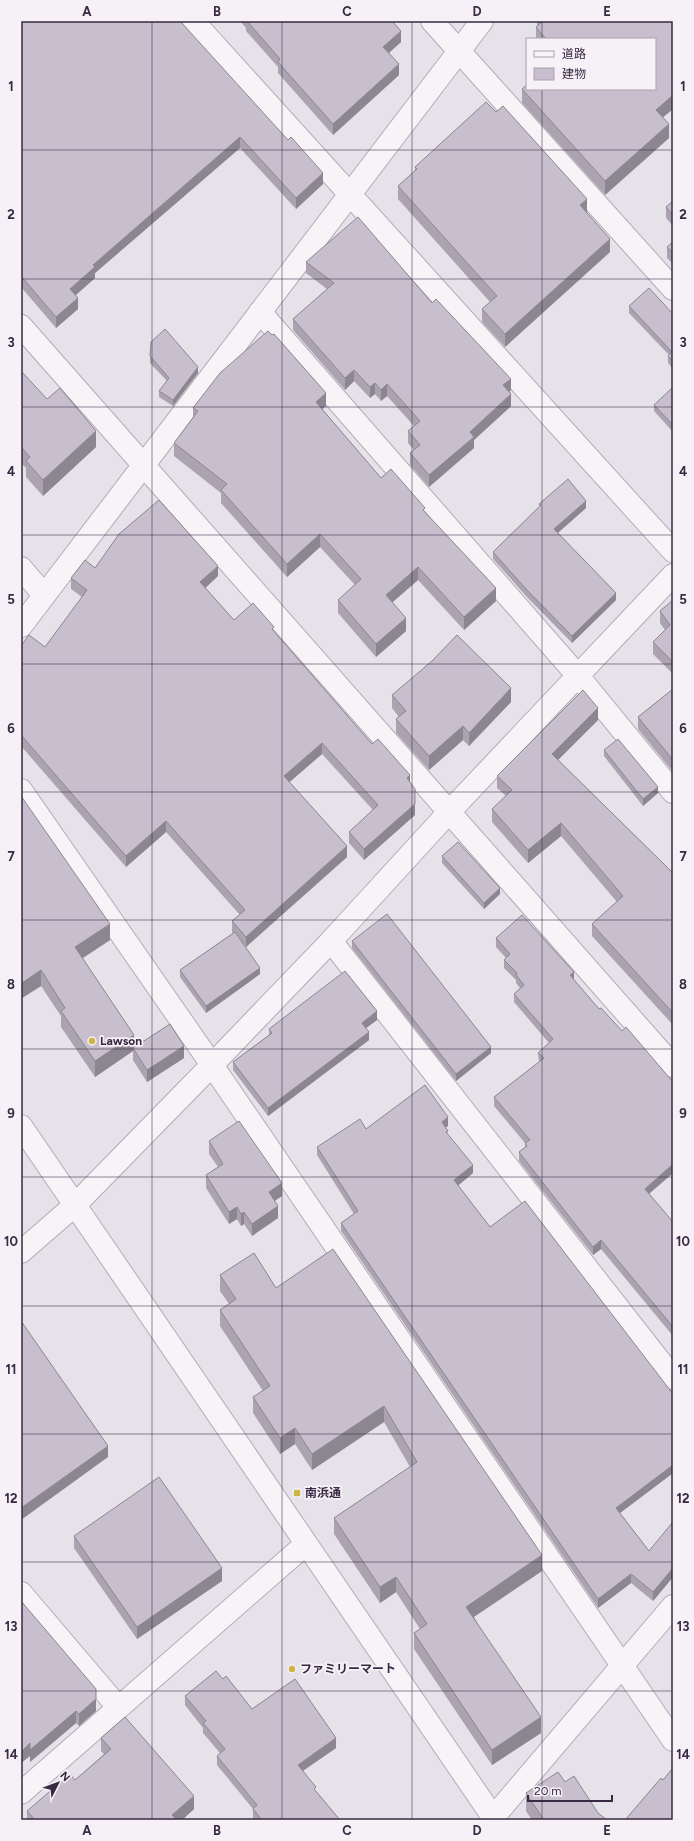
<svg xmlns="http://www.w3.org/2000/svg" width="694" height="1841" viewBox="0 0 694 1841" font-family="Figtree,'Noto Sans JP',sans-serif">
<rect width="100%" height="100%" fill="#e6e2ea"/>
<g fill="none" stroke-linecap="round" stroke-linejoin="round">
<defs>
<g id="minor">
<path d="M193,21l480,530"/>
<path d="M432,21l241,268"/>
<path d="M260,312l318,364 95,116"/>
<path d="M21,568l23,27"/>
<path d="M21,626l461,-605"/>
<path d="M21,790l191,275 461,675"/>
<path d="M331,941l342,437"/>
<path d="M21,1252l54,-47"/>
<path d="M21,1593l97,114"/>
<path d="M21,1793l285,-249"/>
<path d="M491,1820l182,-214"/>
</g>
<g id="tertiary">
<path d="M21,326l652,740"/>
<path d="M21,1126l474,694"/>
<path d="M75,1205l137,-140 119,-124 119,-130 223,-236"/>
</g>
</defs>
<use href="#minor" stroke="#b2abb8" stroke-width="24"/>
<use href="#tertiary" stroke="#b2abb8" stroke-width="24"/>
<use href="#minor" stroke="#f7f4f8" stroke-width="22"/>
<use href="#tertiary" stroke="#f7f4f8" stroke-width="22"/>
</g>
<g fill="#aba4b0">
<path d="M21,21h159l143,163 -27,25 -56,-61 -145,125v5l-19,17 2,14 -22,19 -35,-41z"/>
<path d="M240,21h152l9,21 -12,11 10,22 -66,60 -55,-62v-6l-32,-36v-3z"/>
<path d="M537,21h136v88l-10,8 6,21 -64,57 -83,-92v-14l133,-50h-119v-12l1,-1z"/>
<path d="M496,112l91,100h-1l24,40 -105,95 -23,-25v-13l8,-7 -92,-103v-13l17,-15v-4z"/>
<path d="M673,201v25l-7,-8v-11z"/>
<path d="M673,242v22l-6,-6v-11z"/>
<path d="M306,262l126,41 79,87 -2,2 2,14 -37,34v8l-45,39 -19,-22v-12l4,-3 -6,-7v-12l6,-5 -27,-30 -6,5 -6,-7 -5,4 -16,-17 -9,9 -52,-60v-11l34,-30 -21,-16z"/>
<path d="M629,306l44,8v55l-5,-6v-7l1,-1 -40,-42z"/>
<path d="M150,356l48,17 -25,33 -14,-9v-6l8,-10 -17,-18z"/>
<path d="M21,371l26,28 49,48 -53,49 -17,-19v-9l-5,-5z"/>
<path d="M673,387v45l-19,-21v-6z"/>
<path d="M326,406l-4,3 59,69 44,33 71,90 -32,29 -46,-50 -26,22 14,29 -30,26 -38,-44v-13l17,-15 -35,-38 -33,30 -66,-74v-10l-47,-37v-13l19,-26v-9z"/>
<path d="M539,504l47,4 -28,25 58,67 -44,43 -46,-47 -33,-37v-7l46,-45z"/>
<path d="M95,568l123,8 -13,12 29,32 40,12 98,112 38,38 5,33 -51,45 -15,-17v-11l24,-22 -51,-56 -33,28 58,75 -101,90 -2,-2 16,29 -54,39 -26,-36v-7l53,-37 -1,-1v-11l8,-6 -74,-83 -40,35 -105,-121v-100l24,1 37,-50 -11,-8v-11z"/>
<path d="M673,600v74l-20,-20v-12l12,-12 -5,-7v-12z"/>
<path d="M673,689v83l-35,-43v-12z"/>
<path d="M392,695l119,7 -42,44 -6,-6 -34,30 -33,-37v-14l3,-2 -7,-9z"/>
<path d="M598,720l-40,40 115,113v152l-81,-89v-12l25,-22 -56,-66 -33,27 -36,-41v-13l14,-13 -9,-8v-12z"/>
<path d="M604,750l54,43 -15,13 -39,-50z"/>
<path d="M21,796l89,144 -27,18 51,89 50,11 -37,24 -14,-22v-9l-38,26 -34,-50v-11l-20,-30 -19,12 -1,-2z"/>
<path d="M442,856l58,38 -16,15 -42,-46z"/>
<path d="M496,938l78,42 25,29 23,22 51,51v91l-24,21 24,28v114l-72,-87 -8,6 -74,-94v-9l6,-5v-4l-31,-37v-9l45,-35 -1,-9 11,-10 -35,-41v-8l6,-6 -4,-5v-3l-12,-12v-8l2,-2 -10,-11z"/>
<path d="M352,941l139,112 -35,28 -104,-133z"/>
<path d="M377,1020l-11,8 3,12 -101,76 -35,-46v-8l36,-27v-6z"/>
<path d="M448,1126l-2,1 2,8 25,38 -15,12 215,288 -53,40 29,38 24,-27v53l-20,24 -22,-18 -33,25 -257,-377v-8l13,-9 -37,-59v-8l49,-18z"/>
<path d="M209,1141l73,55 -7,5 3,17 -26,18 -8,-12 -3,2 -4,-7 -8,5 -23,-36v-13l12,-8 -9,-13z"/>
<path d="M220,1275l56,13 266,283 -68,46 67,116 -49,32 -78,-116v-16l6,-4 -24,-37 -16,11 -46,-69v-16l76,-51 -26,-45 -72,48 -17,-26 -15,10 -27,-41v-16l10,-6 -43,-65v-16l9,-6 -9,-13z"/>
<path d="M74,1536l148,45 -85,58 -63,-91z"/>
<path d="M21,1601l75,100v10l-17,15 -3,-3 -46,39v-6l-9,7z"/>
<path d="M223,1679l29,30 84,39 -33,23 13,20 24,29h-86l-1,-2v-9l-36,-44v-9l3,-3 -17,-20v-5l-18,-23v-9z"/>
<path d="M101,1738l93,71 -12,11h-155v-9l48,-31 29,-26 -3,-3z"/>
<path d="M565,1782l33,31 9,7h-75l-6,-9v-18z"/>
</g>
<g fill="#8b8690">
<path d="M401,31v11l-18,16v-11z"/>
<path d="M399,64v11l-66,60v-11z"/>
<path d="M673,95v14l-17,14v-13z"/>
<path d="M669,124v14l-64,57v-14z"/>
<path d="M240,137v11l-145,125v5l-25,22v-11l23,-24z"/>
<path d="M323,173v11l-27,25v-11z"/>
<path d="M587,199v13l-7,6v-13z"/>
<path d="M610,239v13l-105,95v-13z"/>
<path d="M78,298v11l-22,19v-11z"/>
<path d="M198,367v6l-25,33v-6z"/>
<path d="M354,370v11l-9,9v-12z"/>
<path d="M511,379v11l-8,7v-12z"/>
<path d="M375,383v11l-5,4v-11z"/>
<path d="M387,384v12l-6,5v-11z"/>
<path d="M326,393v13l-10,9v-13z"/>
<path d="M511,394v12l-37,34v8l-45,39v-12l41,-43z"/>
<path d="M96,431v16l-53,49v-16z"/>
<path d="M586,501v7l-32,28v-7z"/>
<path d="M320,534v13l-33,30v-13z"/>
<path d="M218,566v10l-18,17v-11z"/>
<path d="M418,567v13l-32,28v-13z"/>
<path d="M496,588v13l-32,29v-13z"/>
<path d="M616,593v7l-44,43v-7z"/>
<path d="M406,618v13l-30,26v-13z"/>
<path d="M511,688v14l-42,44v-13z"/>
<path d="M598,708v12l-46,46v-12z"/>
<path d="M463,726v14l-34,30v-14z"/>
<path d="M322,743v11l-38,33v-11z"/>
<path d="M410,775v11l-3,-8z"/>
<path d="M658,787v6l-15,13v-7z"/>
<path d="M415,789v26l-51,45v-11z"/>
<path d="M166,821v11l-40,35v-11z"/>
<path d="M561,823v13l-33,27v-13z"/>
<path d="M347,846v11l-101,90v-10z"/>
<path d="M500,888v6l-16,15v-6z"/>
<path d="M110,924v16l-35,23v-16z"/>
<path d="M260,968v6l-54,39v-7z"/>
<path d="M41,970v16l-19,12v-15z"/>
<path d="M574,972v8l-4,-5z"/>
<path d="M377,1011v9l-15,11v-8z"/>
<path d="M369,1032v8l-101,76v-8z"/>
<path d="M134,1035v15l-1,-2v3l-38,26v-16z"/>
<path d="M184,1046v12l-37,24v-12z"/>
<path d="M491,1047v6l-35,28v-7z"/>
<path d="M448,1117v9l-6,4v-8z"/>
<path d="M673,1164v9l-28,24v-8z"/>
<path d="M473,1165v8l-19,16v-9z"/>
<path d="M282,1183v13l-13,8v-12z"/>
<path d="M278,1206v12l-26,18v-12z"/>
<path d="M237,1207v12l-8,5v-12z"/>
<path d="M244,1212v12l-3,2v-12z"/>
<path d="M601,1240v9l-8,6v-8z"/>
<path d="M384,1406v16l-72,48v-16z"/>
<path d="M295,1428v16l-15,10v-16z"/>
<path d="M108,1446v11l-87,63v-12z"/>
<path d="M673,1465v8l-57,43v-8z"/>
<path d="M542,1555v16l-76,51v-15z"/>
<path d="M222,1568v13l-85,58v-12z"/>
<path d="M673,1568v9l-20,24v-9z"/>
<path d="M631,1574v9l-33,25v-9z"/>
<path d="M396,1577v15l-16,11v-16z"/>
<path d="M96,1689v22l-17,15v-12z"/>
<path d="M76,1711v12l-46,39v-6l-9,7v-11l9,-9z"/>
<path d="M541,1717v16l-49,32v-15z"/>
<path d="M336,1738v10l-38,26v-9z"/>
<path d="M194,1796v13l-12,11h-10v-5z"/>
</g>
<g fill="#c7bfcd" stroke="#8b8690">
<path d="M21,21h159l108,119 3,-3 32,36 -27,25 -56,-61 -147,128 2,2 -25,22 8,9 -22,19 -35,-41z"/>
<path d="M247,21h145l9,10 -18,16 16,17 -66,60 -55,-62 2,-3z"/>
<path d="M543,21h130v74l-17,15 13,14 -64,57 -83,-92 5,-4v4h128v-50h-109l-10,-12z"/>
<path d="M486,102l10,10 7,-6 84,93 -7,6 30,34 -105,95 -23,-25 15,-13 -99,-110 19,-17 -2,-2z"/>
<path d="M673,201v14l-7,-8z"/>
<path d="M358,217l74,86 4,-4 75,80 -8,6 8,9 -41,38 4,5 -45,38 -19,-22 10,-8 -12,-14 12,-10 -33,-37 -6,6 -6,-7 -5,4 -16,-17 -9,8 -52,-59 41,-36 -28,-21z"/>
<path d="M673,242v11l-6,-6z"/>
<path d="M649,288l24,26v48l-5,-6 4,-4 -43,-46z"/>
<path d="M165,329l33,38 -25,33 -14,-9 10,-13 -19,-22 1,-14z"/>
<path d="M268,331l4,4 2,-1 52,59 -10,9 65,76 10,-9 34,39 -2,2 73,78 -32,29 -46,-50 -32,28 20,23 -30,26 -38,-44 23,-21 -41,-45 -33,30 -66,-74 6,-6 -53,-41 24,-32 -5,-3 27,-35z"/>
<path d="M21,371l26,28 13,-11 36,43 -53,49 -17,-19 4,-4 -9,-10z"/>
<path d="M673,387v38l-19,-20z"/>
<path d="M568,479l18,22 -32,28 62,64 -44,43 -46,-47 -33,-37 48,-47 -2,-1z"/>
<path d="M159,500l59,66 -18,16 34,38 19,-17 21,24 -2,2 100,115 6,-5 32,36 -3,3 8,11v15l-51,45 -15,-17 29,-27 -56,-62 -38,33 63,70 -101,91 -14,-16 13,-11 -79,-89 -40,35 -105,-121v-89l8,-11 16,12 42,-57 -16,-12 14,-18 10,8 24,-34z"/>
<path d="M673,600v62l-20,-20 17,-17 -10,-14z"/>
<path d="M457,635l54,53 -42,45 -6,-7 -34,30 -33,-37 10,-8 -14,-16 40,-34z"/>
<path d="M673,689v71l-35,-43z"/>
<path d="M583,690l15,18 -46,46 121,119v140l-81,-89 31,-28 -62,-73 -33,27 -36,-41 20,-19 -15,-14z"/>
<path d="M618,739l40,48 -15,12 -39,-49z"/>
<path d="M21,796l89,128 -35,23 59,88 -39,26 -34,-50 4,-3 -24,-38 -19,13 -1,-3z"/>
<path d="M458,842l42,46 -16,15 -42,-47z"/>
<path d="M387,914l104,133 -35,27 -104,-133z"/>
<path d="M522,915l52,57 -4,3 29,34 2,-1 21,23 4,-4 47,55v82l-28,25 28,33v105l-72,-87 -8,7 -74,-95 8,-6 -2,-3 5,-3 -36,-43 50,-39 -6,-5 15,-14 -39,-45 10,-9 -8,-10 1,-2 -13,-13 6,-6 -14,-16z"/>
<path d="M235,932l25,36 -54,38 -26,-36z"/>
<path d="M345,971l32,40 -15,12 7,9 -101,76 -35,-46 39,-29 -3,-4z"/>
<path d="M170,1024l14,22 -37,24 -14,-22z"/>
<path d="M425,1085l23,32 -6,5 6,9 -2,1 27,33 -19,15 36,47 35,-26 148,193v71l-57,43 33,43 23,-28 1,1v44l-20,24 -22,-18 -33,25 -257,-376 17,-12 -41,-64 43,-28 6,10z"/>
<path d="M239,1121l43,62 -13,9 9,14 -26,18 -8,-12 -3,2 -4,-7 -8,5 -23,-37 17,-11 -14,-23z"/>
<path d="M333,1249l209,306 -76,52 75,110 -49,33 -78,-117 13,-9 -31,-47 -16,10 -46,-69 83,-56 -33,-56 -72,48 -17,-26 -15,10 -27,-41 17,-11 -50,-76 16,-11 -16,-24 34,-22 22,35z"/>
<path d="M21,1321l87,125 -87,62z"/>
<path d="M159,1477l63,91 -85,59 -63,-91z"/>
<path d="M21,1601l75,88v10l-17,15 -3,-3 -46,39v-7l-9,9z"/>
<path d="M216,1671l7,8 3,-3 26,33 43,-30 41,59 -38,27 18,22 -2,2 26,31h-78l-9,-11 4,-4 -40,-49 8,-7 -22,-26 3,-2 -21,-25z"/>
<path d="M125,1717l69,79 -22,19 5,5h-142l-8,-9 43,-37 5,6 36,-31 -10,-11z"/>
<path d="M672,1769l1,1v50h-48l36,-42 2,2z"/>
<path d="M558,1772l7,10 9,-6 24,37 9,7h-63l-18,-27z"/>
</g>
<path fill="none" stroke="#382a42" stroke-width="1" stroke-opacity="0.55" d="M152,21v1799M282,21v1799M412,21v1799M542,21v18M542,89v1731M21,150h652M21,279h652M21,407h652M21,535h652M21,664h652M21,792h652M21,920h652M21,1049h652M21,1177h652M21,1306h652M21,1434h652M21,1562h652M21,1691h652"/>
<g fill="#cdb548" stroke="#f5f1f7" stroke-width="1.5">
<circle cx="92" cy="1041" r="4"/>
<rect x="293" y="1489" width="8" height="8" rx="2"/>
<circle cx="292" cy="1669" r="4"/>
</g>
<g text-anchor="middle" stroke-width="3.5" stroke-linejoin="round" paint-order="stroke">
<g font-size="12" font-weight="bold" fill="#382a42" stroke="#f5f1f7" text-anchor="start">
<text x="100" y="1045">Lawson</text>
<text x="305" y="1497">南浜通</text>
<text x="300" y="1673">ファミリーマート</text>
</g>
</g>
<rect width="694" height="1841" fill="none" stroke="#f5f1f7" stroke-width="44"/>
<rect x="526" y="38" width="130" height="52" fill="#f5f1f7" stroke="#a9a1af"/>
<rect x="534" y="51" width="20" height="6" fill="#f7f4f8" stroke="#a9a1af"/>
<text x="562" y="58" font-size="12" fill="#382a42">道路</text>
<rect x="534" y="68" width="20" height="12" fill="#c7bfcd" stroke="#a9a1af"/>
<text x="562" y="78" font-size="12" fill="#382a42">建物</text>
<g transform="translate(58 1783) rotate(48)" stroke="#f5f1f7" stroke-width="3" paint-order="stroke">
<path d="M0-3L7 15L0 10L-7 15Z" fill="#382a42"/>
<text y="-6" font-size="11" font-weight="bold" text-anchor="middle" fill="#382a42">N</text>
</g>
<path d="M528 1795v6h84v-6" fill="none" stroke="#382a42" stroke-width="2"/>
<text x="534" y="1795" font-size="12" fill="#382a42" stroke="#f5f1f7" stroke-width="3" paint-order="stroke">20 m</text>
<rect x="22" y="22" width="650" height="1797" fill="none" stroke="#382a42" stroke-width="1.5"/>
<g font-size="13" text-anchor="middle" font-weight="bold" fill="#382a42">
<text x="87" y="16">A</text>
<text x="217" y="16">B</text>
<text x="347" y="16">C</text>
<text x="477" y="16">D</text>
<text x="607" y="16">E</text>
<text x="11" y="91">1</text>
<text x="683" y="91">1</text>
<text x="11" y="219">2</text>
<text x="683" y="219">2</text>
<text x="11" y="347">3</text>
<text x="683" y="347">3</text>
<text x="11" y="476">4</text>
<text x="683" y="476">4</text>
<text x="11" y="604">5</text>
<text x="683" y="604">5</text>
<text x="11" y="733">6</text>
<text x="683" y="733">6</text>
<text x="11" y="861">7</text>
<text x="683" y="861">7</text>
<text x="11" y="989">8</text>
<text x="683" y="989">8</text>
<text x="11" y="1118">9</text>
<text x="683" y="1118">9</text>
<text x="11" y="1246">10</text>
<text x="683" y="1246">10</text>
<text x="11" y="1374">11</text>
<text x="683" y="1374">11</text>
<text x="11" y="1503">12</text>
<text x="683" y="1503">12</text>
<text x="11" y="1631">13</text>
<text x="683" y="1631">13</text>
<text x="11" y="1759">14</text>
<text x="683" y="1759">14</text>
<text x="87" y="1835">A</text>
<text x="217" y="1835">B</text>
<text x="347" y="1835">C</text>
<text x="477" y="1835">D</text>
<text x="607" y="1835">E</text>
</g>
</svg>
